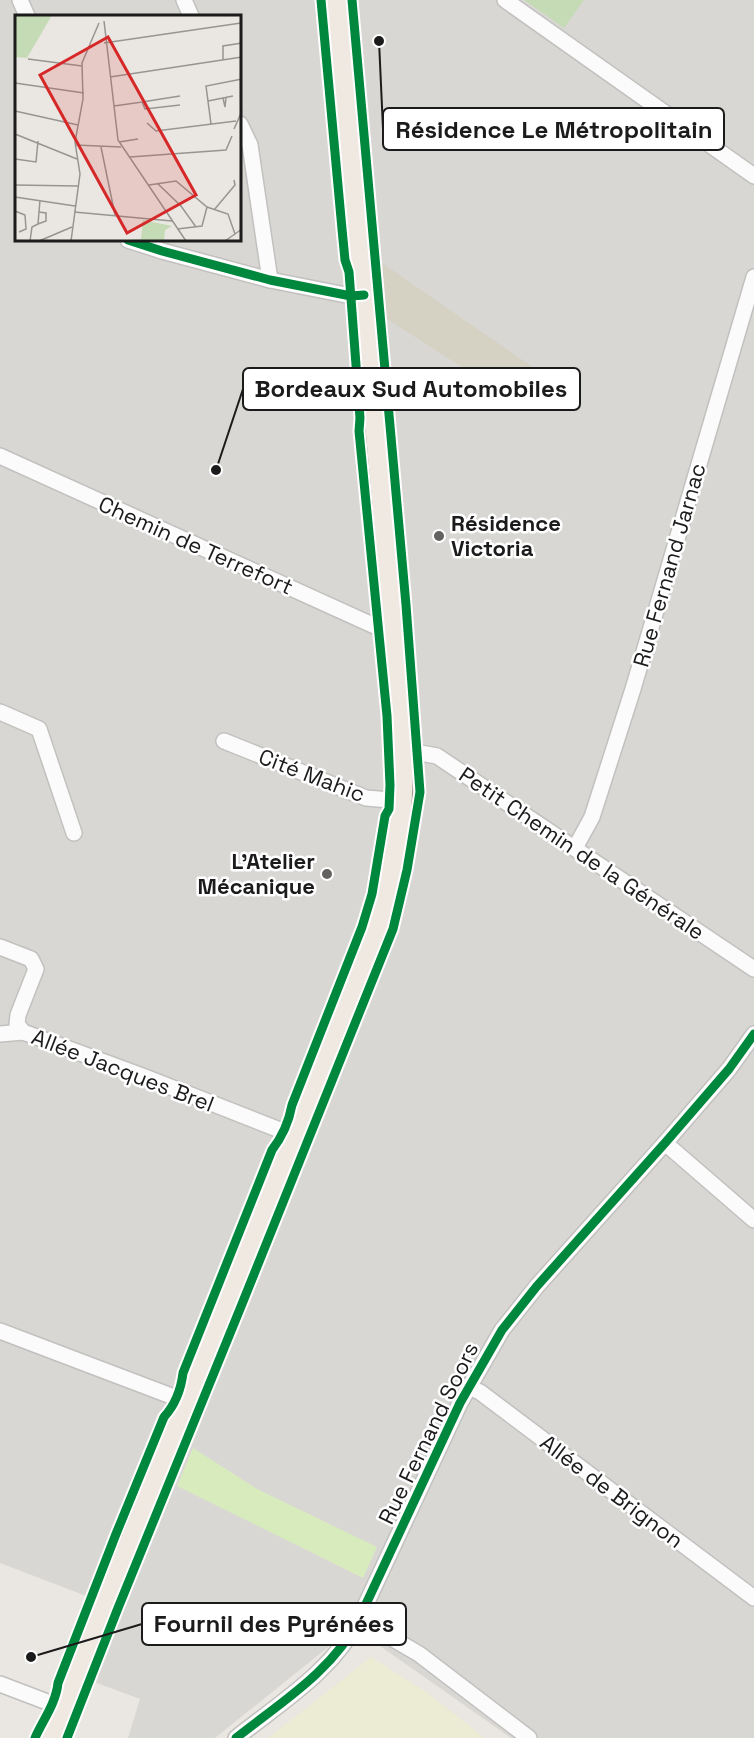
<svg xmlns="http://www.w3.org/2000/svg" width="754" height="1738" viewBox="0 0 754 1738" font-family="'Space Grotesk',sans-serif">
<rect width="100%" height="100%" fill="#eae7e2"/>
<path fill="#d9d7d4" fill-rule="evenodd" d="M0,0h754v1738h-243l-158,-111 -138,111h-87l12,-39 -46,-17 25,-62 -25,-21 -94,-36zM16,16h224v224h-224z"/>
<path fill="#d5d2c3" d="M382,263l149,103 -21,32 -123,-79z"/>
<path fill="#ecebd4" d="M371,1657l55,35 59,46h-217z"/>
<path fill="#d8ebbd" d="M193,1448l64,41 120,58 -14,31 -186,-92z"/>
<path fill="#c5dbb5" d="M524,0h60l-20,28z"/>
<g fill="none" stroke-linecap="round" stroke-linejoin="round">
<defs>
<g id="minor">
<path d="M20,0l7,16"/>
<path d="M184,0l7,16"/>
<path d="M505,0l249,176"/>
<path d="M240,124l10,21 20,135"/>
<path d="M128,240l34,11 108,29 81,16 13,-1"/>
<path d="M0,456l379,172 15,1"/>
<path d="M0,712l39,17 35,104"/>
<path d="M224,741l142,57 36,3"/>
<path d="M404,750l33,6 317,213"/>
<path d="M575,848l17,-31 41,-128 121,-412"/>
<path d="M0,947l31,12 5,10 -18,46 -1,9 6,8 122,45 150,59"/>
<path d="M0,1034l23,-2"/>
<path d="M665,1143l89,77"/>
<path d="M0,1331l187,71"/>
<path d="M469,1387l11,5 274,206"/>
<path d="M359,1619l60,35 110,84"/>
<path d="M0,1684l63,24"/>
<path d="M236,1738c44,-35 97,-67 123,-119l101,-216 42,-73 35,-44 128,-143 64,-74 25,-35"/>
</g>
<path id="major" d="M51,1738l316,-780c30,-80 40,-158 35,-243l-66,-715"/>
</defs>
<use href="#minor" stroke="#c2c1bf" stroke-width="18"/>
<use href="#major" stroke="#9f9380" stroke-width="22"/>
<use href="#minor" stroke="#fcfbfb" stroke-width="15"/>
<use href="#major" stroke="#f0e9e1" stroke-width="20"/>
<defs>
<g id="cycleway">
<path d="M128,240l34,11 108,29 81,16 13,-1"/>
<path d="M35,1738c8,-18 21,-35 23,-55l58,-149 48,-117c11,-12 17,-28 19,-44l89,-223c10,-13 17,-29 20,-45l70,-178 10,-33 13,-78 4,-7 1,-24 -3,-69 -28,-285 1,-13 -11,-146 -4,-12 -3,-31 -21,-229"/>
<path d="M67,1738l51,-130 124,-304 151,-375 14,-59 13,-78 -14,-187 -54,-605"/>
<path d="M236,1738c44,-35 97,-67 123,-119l101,-216 42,-73 35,-44 128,-143 64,-74 25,-35"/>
</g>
</defs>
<use href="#cycleway" stroke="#fff" stroke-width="13"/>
<use href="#cycleway" stroke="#00873e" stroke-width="9"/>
</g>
<g fill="#636261" stroke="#fff" stroke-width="2">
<circle cx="439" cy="536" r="6"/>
<circle cx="327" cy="874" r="6"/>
</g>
<g text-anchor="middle" stroke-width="5" stroke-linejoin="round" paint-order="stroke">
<g font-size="22" font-weight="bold" fill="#1b1b1b" stroke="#fff" text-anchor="start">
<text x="451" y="531">Résidence<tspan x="451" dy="25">Victoria</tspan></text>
<text x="315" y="869" text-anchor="end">L'Atelier<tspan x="315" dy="25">Mécanique</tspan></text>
</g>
<g font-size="22" fill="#1b1b1b" stroke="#fff">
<text transform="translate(196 545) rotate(24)" y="8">Chemin de Terrefort</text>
<text transform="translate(669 565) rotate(-74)" y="8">Rue Fernand Jarnac</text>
<text transform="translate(312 775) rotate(21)" y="8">Cité Mahic</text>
<text transform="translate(582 853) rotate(34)" y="8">Petit Chemin de la Générale</text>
<text transform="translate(123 1070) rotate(21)" y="8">Allée Jacques Brel</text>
<text transform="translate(428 1433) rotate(-64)" y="8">Rue Fernand Soors</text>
<text transform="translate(612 1491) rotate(37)" y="8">Allée de Brignon</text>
</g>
</g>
<g transform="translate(15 15)">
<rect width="226" height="226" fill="#eae7e2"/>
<path d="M0,0h37l-25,43 -12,-1zM128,205l29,6 -7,4 -1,11h-49l26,-2z" fill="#c5dbb5"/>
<path fill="none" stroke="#979592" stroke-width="1.5" d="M89,6l14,119 68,101M89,28l137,-20M13,44l54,7M208,45v-14l19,-3M95,62l132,-20M0,68l69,10M208,83l2,9 1,-9M193,86l25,-5M127,87l38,-6M99,91l28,-4 3,7 35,-4M0,96l63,14M132,108l9,8 80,-10M196,109l-5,-38 36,-7M219,114l8,-18M0,119l62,25M104,127l19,-3M60,130l46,2M86,132l14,68M115,142l96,-7 6,-14M0,144l21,3 2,-21M142,168l24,23 15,21M0,170l63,1M134,170l27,-4 31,26 21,7 7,20M0,182l60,9M199,195l21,-25 -1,-5M0,196l10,4 1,14 -7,3M59,197l98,9M23,209l8,-3v-8l-7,-1M162,214l25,-3 5,-19M15,226l2,-14 6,-3 2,-24M24,226l33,-14M56,226l9,-67 -5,-32 8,-43 -1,-36 17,-40M210,226l17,-12"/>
<path fill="#d62828" fill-opacity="0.15" stroke="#d62828" stroke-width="3" d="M93,22l88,158 -69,38 -87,-158z"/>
<rect width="226" height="226" fill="none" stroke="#1b1b1b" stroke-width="3"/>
</g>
<path fill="none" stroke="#1b1b1b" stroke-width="2" d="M379 41L383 129M216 470L243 389M31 1657L142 1624"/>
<g fill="#1b1b1b" stroke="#fff" stroke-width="2">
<circle cx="379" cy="41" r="6"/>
<circle cx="216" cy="470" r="6"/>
<circle cx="31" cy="1657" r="6"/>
</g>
<g fill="#fff" stroke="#1b1b1b" stroke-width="2">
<rect x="383" y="108" width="341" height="42" rx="6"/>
<rect x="243" y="368" width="337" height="42" rx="6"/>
<rect x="142" y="1603" width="264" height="42" rx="6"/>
</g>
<g font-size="24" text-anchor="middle" font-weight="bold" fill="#1b1b1b">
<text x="554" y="138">Résidence Le Métropolitain</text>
<text x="411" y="397">Bordeaux Sud Automobiles</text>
<text x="274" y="1632">Fournil des Pyrénées</text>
</g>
</svg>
